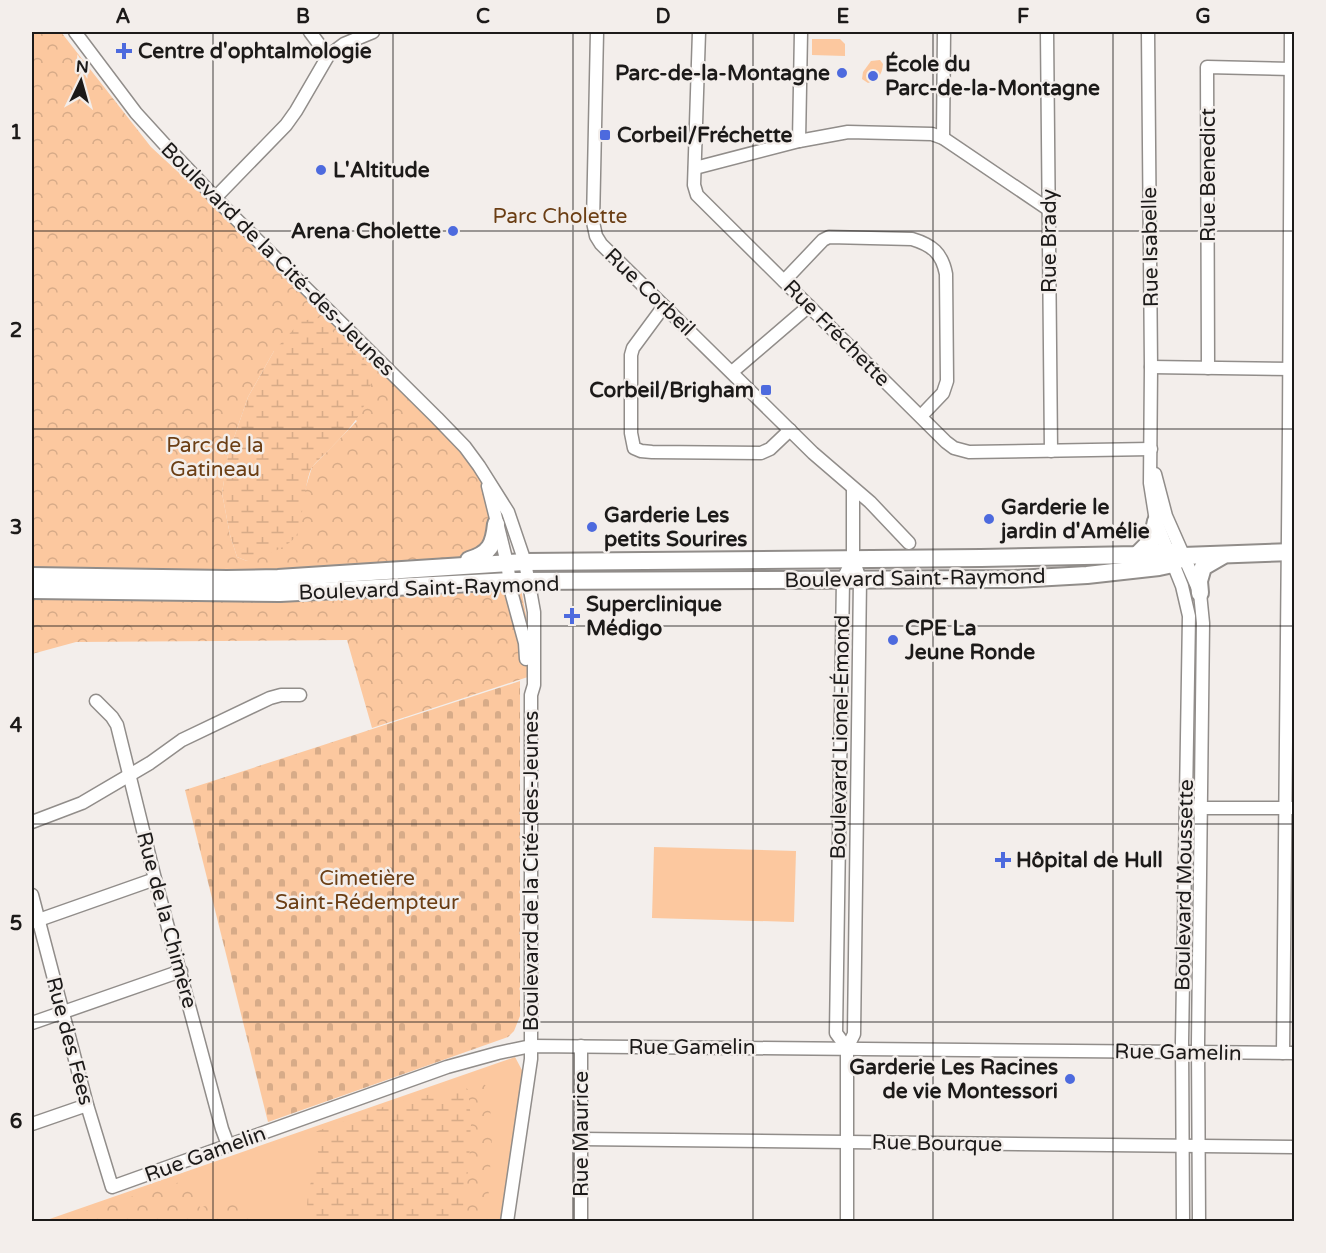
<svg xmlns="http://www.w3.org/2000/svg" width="1326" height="1253" viewBox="0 0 1326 1253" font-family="'Varela Round',sans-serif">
<defs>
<pattern id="forest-crowns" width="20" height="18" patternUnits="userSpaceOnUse" patternTransform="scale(1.5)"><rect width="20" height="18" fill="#fcc89f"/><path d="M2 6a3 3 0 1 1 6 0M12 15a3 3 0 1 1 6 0" fill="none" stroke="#d7ab88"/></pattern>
<pattern id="wetland-marsh" width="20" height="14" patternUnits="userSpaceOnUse" patternTransform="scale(1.5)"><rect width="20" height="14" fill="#fcc89f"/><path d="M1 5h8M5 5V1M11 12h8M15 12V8" fill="none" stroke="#d7ab88"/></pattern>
<pattern id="cemetery-stones" width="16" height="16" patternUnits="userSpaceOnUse" patternTransform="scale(1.5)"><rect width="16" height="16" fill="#fcc89f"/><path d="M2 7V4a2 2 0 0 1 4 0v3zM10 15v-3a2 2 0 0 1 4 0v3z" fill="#d7ab88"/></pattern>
</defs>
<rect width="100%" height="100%" fill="#f3eeeb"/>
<g fill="#fcc89f">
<path d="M812,39h28l5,5v12l-33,-1z"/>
<path d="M880,60l3,4c-1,11 -5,16 -15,19l-6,-4 1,-7 8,-11z"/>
<path d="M654,847l142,4 -2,71 -142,-4z"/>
<path d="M515,1057l8,15 -23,149 -459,1z"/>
</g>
<g fill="url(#forest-crowns)" fill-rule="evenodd">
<path d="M32,32h29l90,115 271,250 68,93 26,74 15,76 3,35 -162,53 -25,-88 -271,2 -44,12zM274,351l83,70 -45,46 -10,33 -55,61 -10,-4 -7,-22 -8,-42 6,-38 20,-58z"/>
<path d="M481,1080l8,10 3,46 -5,85 -23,1 -1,-26 6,-30 2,-47 -3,-29 -3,-4z"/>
<path d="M193,1178l7,30 33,-13 34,26h-215z"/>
</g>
<g fill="url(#wetland-marsh)">
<path d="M319,318l54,53c-5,39 -17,51 -43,78 -6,6 -15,13 -19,20 -7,16 -9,58 -15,67 -9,13 -35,20 -49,25l-10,-4 -7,-22 -8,-42 6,-38 20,-58 26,-46 27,-30z"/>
<path d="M465,1086l3,4 3,29 -2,48 -6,29 1,25h-158l2,-29 11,-37 -7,-22 82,-30z"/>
</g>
<path fill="url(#cemetery-stones)" d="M520,681v335l-6,15 -6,6 -240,85 -83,-332z"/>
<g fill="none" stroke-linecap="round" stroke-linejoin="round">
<defs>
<g id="minor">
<path d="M75,32l61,81 31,34 57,60 213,211 28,29 14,19 29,46 17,50 9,50v73l-3,10v364l-24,163"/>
<path d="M310,32l18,24"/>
<path d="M597,32l-4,190 3,14 5,8 212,209 57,49 39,41"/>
<path d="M699,32l-5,153 3,10 249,247 8,6 15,4 182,-3"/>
<path d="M1047,32l4,419"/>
<path d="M1148,32l3,335 -1,116 6,38 26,65 7,30 -7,426 1,180"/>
<path d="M943,138l1,-106"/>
<path d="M799,141l2,-109"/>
<path d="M695,168l104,-27 49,-9 84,2 11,4 105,71"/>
<path d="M215,198l71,-73 10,-14 32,-55 16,-12 29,-12"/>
<path d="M784,281l39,-41 6,-3 83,2c20,6 30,14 34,35l1,107 -4,12 -22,23"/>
<path d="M664,306l-31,42 -2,7v78l3,15 7,3 11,1 109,1 9,-4 20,-19"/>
<path d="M1151,367l143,2"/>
<path d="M1208,368l-1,-301 85,2"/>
<path d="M732,372l77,-66"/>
<path d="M1155,474l11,42 34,77 3,30 -5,420 1,179"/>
<path d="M488,486l19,77 5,32 13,48 1,16"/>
<path d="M96,701l16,16 5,8 38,154 67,250 6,16"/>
<path d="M1193,808h101"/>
<path d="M32,822l50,-19 68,-40 32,-23 88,-42 11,-3h19"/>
<path d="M32,895l55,210 25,82 335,-120 51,-14 33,-7 763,7"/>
<path d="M33,922l122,-43"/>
<path d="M32,1023l149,-52"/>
<path d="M581,1046v176"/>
<path d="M847,1048l7,-14 6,-455 -7,-20v-70"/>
<path d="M1283,1053l6,-623 2,-398"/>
<path d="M32,1124l55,-19"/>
<path d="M580,1139l714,8"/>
<path d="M847,1222v-174l-11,-15 7,-454 10,-20"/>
</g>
<g id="major">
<path d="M1137,555l15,-15 4,-19"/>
<path d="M469,560c21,-6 25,-16 27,-36"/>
<path d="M32,576l195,3 51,-1 247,-16 456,-4 156,-3 31,-4 15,5 111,-4"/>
<path d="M32,590l248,3 231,-12 504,-2 72,-4 72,-8 14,-3 10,-8"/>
<path d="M1200,593l-1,-12 4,-14 19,-11"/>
</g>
</defs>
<use href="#minor" stroke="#918d8a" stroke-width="15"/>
<use href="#major" stroke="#918d8a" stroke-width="20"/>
<use href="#minor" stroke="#fff" stroke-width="12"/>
<use href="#major" stroke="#fff" stroke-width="16"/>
</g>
<path fill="none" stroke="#1c1a19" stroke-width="1.5" stroke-opacity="0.55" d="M213,32v1190M393,32v1190M573,32v1190M753,32v1190M933,32v1190M1113,32v1190M32,231h1262M32,429h1262M32,626h1262M32,824h1262M32,1022h1262"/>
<g fill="#4d6ade" stroke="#f3eeeb" stroke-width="2">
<path d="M121 42h6v6h6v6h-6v6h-6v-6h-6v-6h6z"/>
<circle cx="842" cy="73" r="6"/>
<circle cx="873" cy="76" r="6"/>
<rect x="599" y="129" width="12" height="12" rx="3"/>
<circle cx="321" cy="170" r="6"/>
<circle cx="453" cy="231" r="6"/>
<rect x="760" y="384" width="12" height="12" rx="3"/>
<circle cx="989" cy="519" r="6"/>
<circle cx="592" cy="527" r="6"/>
<path d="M569 607h6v6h6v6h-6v6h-6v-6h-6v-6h6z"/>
<circle cx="893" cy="640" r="6"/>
<path d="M1000 851h6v6h6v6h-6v6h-6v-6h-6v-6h6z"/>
<circle cx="1070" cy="1079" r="6"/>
</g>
<g text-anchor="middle" stroke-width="5" stroke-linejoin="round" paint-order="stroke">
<g font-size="21" font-weight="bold" fill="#1c1a19" stroke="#f3eeeb" text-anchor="start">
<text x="138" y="58">Centre d'ophtalmologie</text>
<text x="885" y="71">École du<tspan x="885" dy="24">Parc-de-la-Montagne</tspan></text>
<text x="830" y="80" text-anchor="end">Parc-de-la-Montagne</text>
<text x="617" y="142">Corbeil/Fréchette</text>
<text x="333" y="177">L'Altitude</text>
<text x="441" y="238" text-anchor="end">Arena Cholette</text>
<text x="754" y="397" text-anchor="end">Corbeil/Brigham</text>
<text x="1001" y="514">Garderie le<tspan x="1001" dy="24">jardin d'Amélie</tspan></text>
<text x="604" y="522">Garderie Les<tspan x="604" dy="24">petits Sourires</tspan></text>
<text x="586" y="611">Superclinique<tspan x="586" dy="24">Médigo</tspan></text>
<text x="905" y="635">CPE La<tspan x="905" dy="24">Jeune Ronde</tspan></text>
<text x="1016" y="867">Hôpital de Hull</text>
<text x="1058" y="1074" text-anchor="end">Garderie Les Racines<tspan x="1058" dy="24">de vie Montessori</tspan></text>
</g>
<g font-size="21" fill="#1c1a19" stroke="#f3eeeb">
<text transform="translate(1208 175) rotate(-90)" y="7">Rue Benedict</text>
<text transform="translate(1049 241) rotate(-90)" y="7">Rue Brady</text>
<text transform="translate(1150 247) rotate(-91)" y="7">Rue Isabelle</text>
<text transform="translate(278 259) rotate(45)" y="7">Boulevard de la Cité-des-Jeunes</text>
<text transform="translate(650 292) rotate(44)" y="7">Rue Corbeil</text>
<text transform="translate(837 333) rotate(45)" y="7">Rue Fréchette</text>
<text transform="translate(915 578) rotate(-1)" y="7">Boulevard Saint-Raymond</text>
<text transform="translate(429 588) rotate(-2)" y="7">Boulevard Saint-Raymond</text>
<text transform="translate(840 737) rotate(-89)" y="7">Boulevard Lionel-Émond</text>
<text transform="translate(531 871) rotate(-90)" y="7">Boulevard de la Cité-des-Jeunes</text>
<text transform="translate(1184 885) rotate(-89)" y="7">Boulevard Moussette</text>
<text transform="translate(167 920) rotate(75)" y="7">Rue de la Chimère</text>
<text transform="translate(70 1041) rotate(75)" y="7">Rue des Fées</text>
<text x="692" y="1054">Rue Gamelin</text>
<text transform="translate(1178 1052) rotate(1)" y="7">Rue Gamelin</text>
<text transform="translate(581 1134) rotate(-90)" y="7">Rue Maurice</text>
<text transform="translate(937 1143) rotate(1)" y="7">Rue Bourque</text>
<text transform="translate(205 1154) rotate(-20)" y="7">Rue Gamelin</text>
</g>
<g font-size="21" fill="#6b3e14" stroke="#f3eeeb">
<text x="560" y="223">Parc Cholette</text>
<text x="215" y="452">Parc de la<tspan x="215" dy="24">Gatineau</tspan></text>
<text x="367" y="885">Cimetière<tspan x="367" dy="24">Saint-Rédempteur</tspan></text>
</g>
</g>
<rect width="1326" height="1253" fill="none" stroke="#f3eeeb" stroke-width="66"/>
<g transform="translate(81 81) rotate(5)" stroke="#f3eeeb" stroke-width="4.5" paint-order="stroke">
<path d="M0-4.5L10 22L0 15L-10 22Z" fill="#1c1a19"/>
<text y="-9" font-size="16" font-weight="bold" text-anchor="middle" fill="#1c1a19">N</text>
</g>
<rect x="33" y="33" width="1260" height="1187" fill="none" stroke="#1c1a19" stroke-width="2"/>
<g font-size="20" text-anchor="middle" font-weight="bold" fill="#1c1a19">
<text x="123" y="23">A</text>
<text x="303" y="23">B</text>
<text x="483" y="23">C</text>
<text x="663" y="23">D</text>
<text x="843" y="23">E</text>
<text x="1023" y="23">F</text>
<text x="1203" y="23">G</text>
<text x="16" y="139">1</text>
<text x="16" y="337">2</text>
<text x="16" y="534">3</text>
<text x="16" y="732">4</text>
<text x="16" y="930">5</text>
<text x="16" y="1128">6</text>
</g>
</svg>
